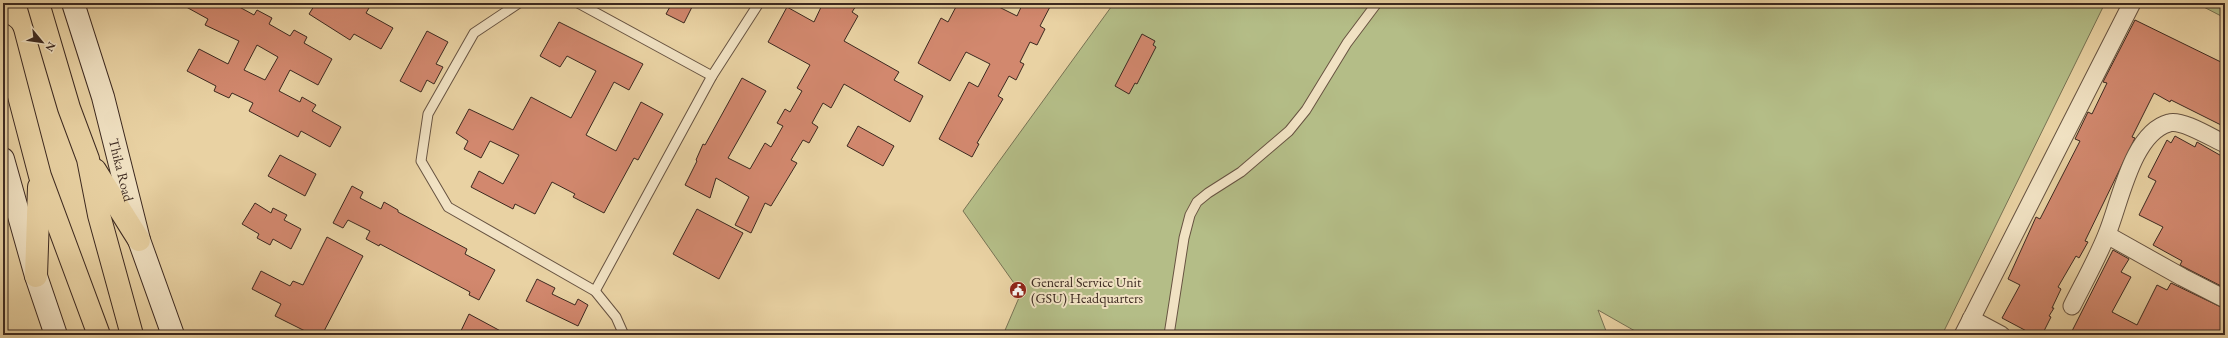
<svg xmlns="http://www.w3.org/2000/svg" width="2228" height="338" viewBox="0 0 2228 338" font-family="'EB Garamond',serif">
<rect width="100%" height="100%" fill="#e9d2a3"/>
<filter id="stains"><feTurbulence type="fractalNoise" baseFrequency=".005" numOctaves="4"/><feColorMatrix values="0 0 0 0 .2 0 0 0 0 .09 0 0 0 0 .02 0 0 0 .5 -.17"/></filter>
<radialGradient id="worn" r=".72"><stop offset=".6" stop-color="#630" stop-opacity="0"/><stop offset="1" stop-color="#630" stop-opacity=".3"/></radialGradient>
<g fill="#b4bd87" stroke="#787354">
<path d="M1114,3h991l-163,332h-300l-44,-25 8,21 -1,4h-602l18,-42 -58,-82z"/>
<path d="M2196,3h29v15z"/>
</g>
<g fill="#d2886e" stroke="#3c2920" fill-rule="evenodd">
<path d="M179,3h53l22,12 3,-5 15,8 -3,6 21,12 4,-6 13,7 -3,6 28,16 -14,26 -28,-15 -11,21 21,11 2,-5 14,8 -4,6 29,16 -11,20 -29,-16 -3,6 -49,-26 4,-8 -21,-10 -3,5 -15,-7 2,-5 -29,-15 12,-22 29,15 11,-23 -34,-16 3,-6zM257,45l21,12 -13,23 -21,-10z"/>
<path d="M316,3h43l10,5 -3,5 27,15 -12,21 -27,-15 -4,6 -41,-26z"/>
<path d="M672,3h22l-10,20 -18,-9z"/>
<path d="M823,3h35l-6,9 6,4 -14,25 55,31 -5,8 29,16 -13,26 -66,-38 -13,24 -8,-5 -11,20 6,4 -9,16 -6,-3 -12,20 6,3 -26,43 -6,-3 -14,30 -16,-8 14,-28 -33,-19 -6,20 -25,-13 12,-24 -1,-1 7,-16 2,1 37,-67 24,13 -38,67 22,11 15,-26 6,4 12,-21 -6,-3 8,-14 5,3 12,-21 -5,-3 13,-23 -42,-23 19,-35 27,15z"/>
<path d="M958,3h33l26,13 6,-13h29l-12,23 5,3 -8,16 -7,-3 -10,20 4,2 -8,16 -7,-4 -11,20 5,3 -26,44 2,1 -7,13 -33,-18 30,-57 9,5 12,-23 -24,-12 -16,29 -32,-18 23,-45 7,4z"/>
<path d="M2135,20l90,44v63l-54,-27 -1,2 -16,-9 -22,44 3,1 -50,103 3,1 -9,16 -3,-2 -18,31 3,2 -9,19h2l-5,8 2,1 -9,18h-8l-32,-17 18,-33 -12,-6 28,-62 4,2 40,-78 -5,-2 13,-27 4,2 15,-31 -4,-1z"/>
<path d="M559,22l84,42 -14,26 -15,-8 -28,53 30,16 25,-49 22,12 -25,46 -4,-2 -30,55 -31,-16 2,-3 -23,-12 -17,32 -20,-10 -2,5 -42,-22 8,-16 24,13 16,-29 -29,-14 -9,17 -17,-9 4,-8 -12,-8 13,-24 44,21 18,-33 40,21 25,-47 -29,-15 -7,11 -20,-11z"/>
<path d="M427,31l21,11 -12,22 7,3 -9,17 -7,-4 -6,12 -21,-11z"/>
<path d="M1142,34l13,7 -2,4 3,2 -19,37 -2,-1 -6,11 -14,-8z"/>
<path d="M858,126l36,20 -11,20 -36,-20z"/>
<path d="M2175,136l20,11 2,-5 28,16v130l-45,-23 2,-4 -29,-16 10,-18 -24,-12 17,-34 -8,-4 19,-37 4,3z"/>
<path d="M280,155l36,19 -11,22 -37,-20z"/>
<path d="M352,186l11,6 -3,6 21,11 3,-7 14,8v2l69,37 -2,5 30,16 -16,30 -10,-5 1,-3 -90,-48 -1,2 -13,-7 4,-8 -22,-11 -5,8 -10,-5z"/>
<path d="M255,203l16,10 2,-5 14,7 -3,5 17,9 -10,20 -18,-10 -3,6 -13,-7 2,-4 -17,-10z"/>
<path d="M697,209l46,24 -24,46 -46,-25z"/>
<path d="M327,237l36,19 -41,79h-9l-38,-19 6,-12 -29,-15 9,-18 29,15 3,-5 10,4z"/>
<path d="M2113,250l16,9 -8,13 10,5 -19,35 25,13 20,-40 10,5 4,-7 54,26v26h-155z"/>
<path d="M537,279l18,9 -3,6 23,11 3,-6 10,6 -10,21 -52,-25z"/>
<path d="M469,314l39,21h-49z"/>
</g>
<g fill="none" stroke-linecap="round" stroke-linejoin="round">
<defs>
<g id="lane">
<path d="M519,3l-45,30 -46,81 -7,47 27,46 147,84 21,26 8,18"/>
<path d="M578,3l134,73"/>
<path d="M595,291l117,-215 47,-73"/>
<path d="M1169,335l15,-97 6,-23 7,-13 11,-9 33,-21 48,-41 17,-21 41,-67 30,-40"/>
</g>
<g id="street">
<path d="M2107,235l75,42 43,22"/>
<path d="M2072,306c12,-24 25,-47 35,-72 13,-31 25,-101 62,-111 13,-4 43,15 56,21"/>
<path d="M1971,319l30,16"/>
<path d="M1963,335l169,-332"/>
</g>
<g id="secondary">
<path id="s1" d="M73,3l30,94 36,143 34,95"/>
<path d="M3,159l33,117 20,59"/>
</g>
<g id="highway">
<path d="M38,3l31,105 19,51 11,56 33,120"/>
<path d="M3,35l37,141 59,159"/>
<path d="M95,170l44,70"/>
<path d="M36,276l3,-89"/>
</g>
</defs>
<use href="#lane" stroke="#675341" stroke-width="11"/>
<use href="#street" stroke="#675341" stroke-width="19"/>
<use href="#secondary" stroke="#3c2920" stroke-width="24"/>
<use href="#highway" stroke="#3c2920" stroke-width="24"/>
<use href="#lane" stroke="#f1e2c3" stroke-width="9"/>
<use href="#street" stroke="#f1e2c3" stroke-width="17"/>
<use href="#secondary" stroke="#f1e2c3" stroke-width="22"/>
<use href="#highway" stroke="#e9d2a3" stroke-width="22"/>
</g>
<defs>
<symbol id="civic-disc" viewBox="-11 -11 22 22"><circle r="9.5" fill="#8f2418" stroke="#f1e2c3"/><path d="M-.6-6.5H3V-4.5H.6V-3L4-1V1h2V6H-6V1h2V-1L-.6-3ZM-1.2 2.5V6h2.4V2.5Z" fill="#fff"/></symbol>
</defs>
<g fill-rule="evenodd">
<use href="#civic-disc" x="1008" y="280" width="20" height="20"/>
</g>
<g text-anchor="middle" stroke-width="4" stroke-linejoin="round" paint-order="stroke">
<g font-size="14" fill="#3c2920" stroke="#f1e2c3">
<text dy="5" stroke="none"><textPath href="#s1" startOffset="174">Thika Road</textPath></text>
</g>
<g font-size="14" fill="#3c2920" stroke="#f1e2c3" text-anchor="start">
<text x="1031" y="287">General Service Unit<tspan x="1031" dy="16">(GSU) Headquarters</tspan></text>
</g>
</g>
<rect width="2228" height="338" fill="none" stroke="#e9d2a3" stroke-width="16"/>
<rect x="4" y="4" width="2220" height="330" fill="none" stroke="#3c2920" stroke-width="2"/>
<rect x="8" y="8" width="2212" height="322" fill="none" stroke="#3c2920"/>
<g transform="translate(42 42) rotate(119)" stroke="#f1e2c3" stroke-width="3" paint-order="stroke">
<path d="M0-3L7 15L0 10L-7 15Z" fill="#3c2920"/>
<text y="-6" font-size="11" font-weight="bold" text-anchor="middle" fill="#3c2920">N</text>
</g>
<rect width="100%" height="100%" filter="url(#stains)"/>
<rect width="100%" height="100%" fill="url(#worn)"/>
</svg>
